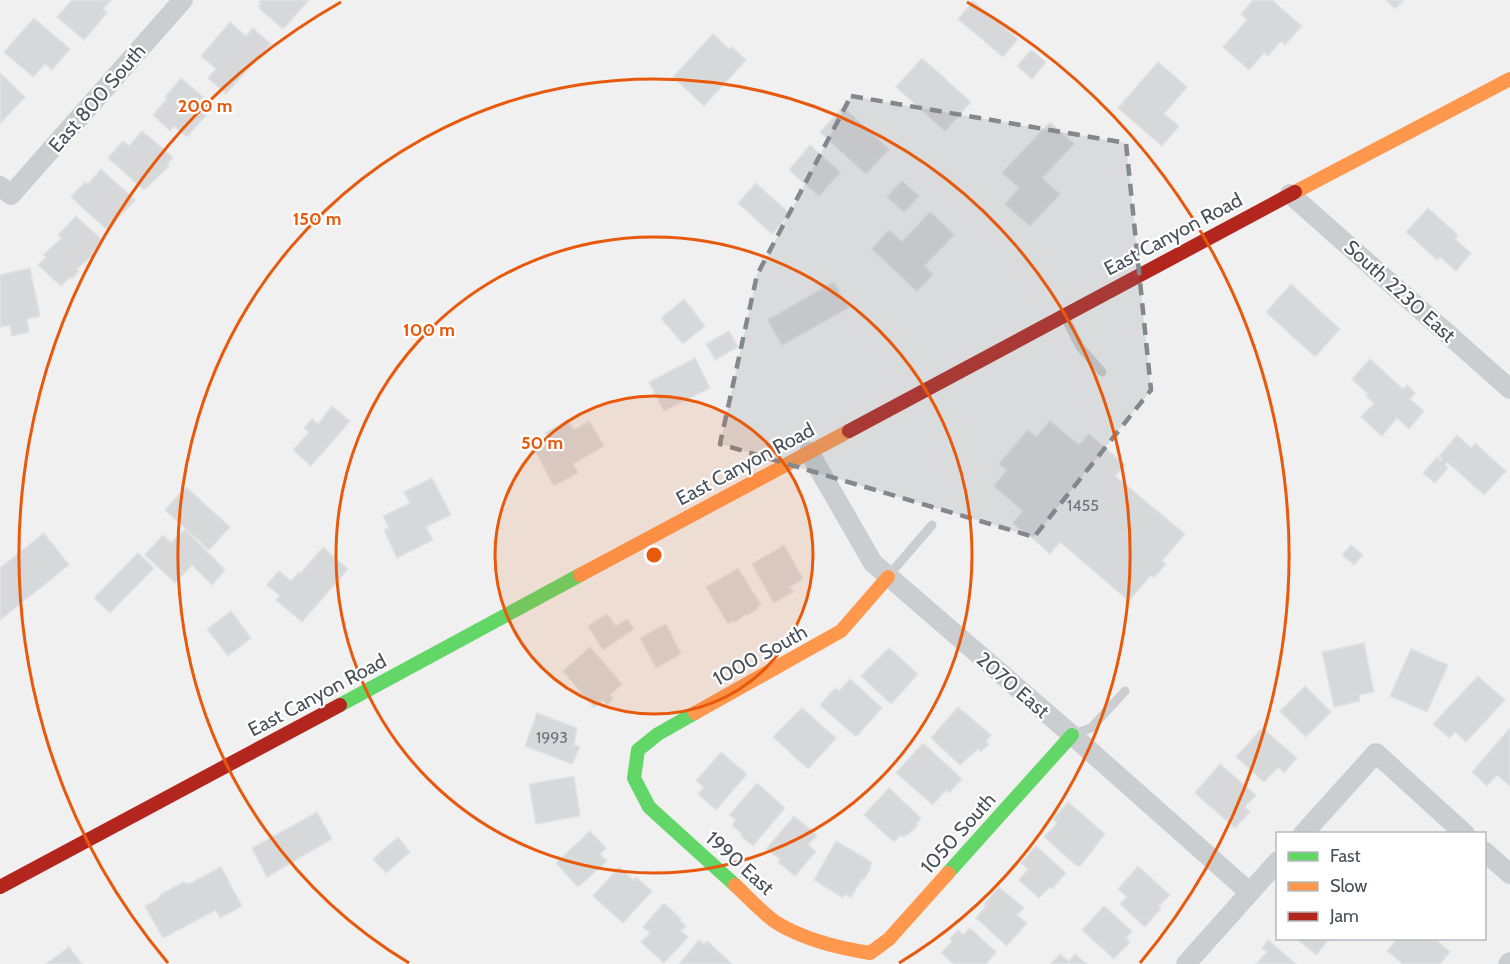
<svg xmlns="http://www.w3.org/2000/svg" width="1510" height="964" viewBox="0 0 1510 964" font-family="Cabin,sans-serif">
<rect width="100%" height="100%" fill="#f0f0f0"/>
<g fill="#d7d8da" stroke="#e1e2e3" stroke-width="1.5">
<path d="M72,0h39l-8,9 4,4 -23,27 -27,-23z"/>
<path d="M261,0h48l-26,29 -25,-22 3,-3 -2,-2z"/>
<path d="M1253,0h19l30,26 -17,19 -4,-4 -13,15 -4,-3 -15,17 -26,-23 24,-27 -6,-6z"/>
<path d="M1386,0h18l-9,9z"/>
<path d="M973,1l45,38 -15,18 -45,-38z"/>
<path d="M34,18l36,31 -18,21 -7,-6 -12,13 -29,-25z"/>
<path d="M230,22l16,14 7,-8 18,16 -45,50 -18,-16 8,-9 -15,-13z"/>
<path d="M713,34l16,15 3,-2 14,13 -42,46 -31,-29z"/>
<path d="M1031,50l15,12 -14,17 -15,-13z"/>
<path d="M922,58l49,44 -26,29 -49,-44z"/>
<path d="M1158,62l29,25 -23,27 15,12 -17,20 -44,-38z"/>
<path d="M0,73l25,24 -25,27z"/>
<path d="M181,78l33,28 -27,31 -13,-11 -4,5 -17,-16 14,-16 -2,-2z"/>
<path d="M843,107l46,42 -23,25 -46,-42z"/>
<path d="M1050,122l24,22 -32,34 18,16 -30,32 -25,-22 14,-16 -17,-15z"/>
<path d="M142,131l31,26 -6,7 2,2 -25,24 -36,-32 15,-17 6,5z"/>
<path d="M810,145l30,27 -21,24 -30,-26z"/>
<path d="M101,169l34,31 -28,30 -36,-33 14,-15 3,2z"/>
<path d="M902,181l17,15 -15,16 -17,-15z"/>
<path d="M756,183l34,31 -18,20 -34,-31z"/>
<path d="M1428,208l30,27 -3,4 16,14 -15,18 -16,-14 -3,3 -31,-28z"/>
<path d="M930,212l24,23 -30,31 9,8 -16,17 -45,-42 17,-19 13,12z"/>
<path d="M76,216l27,25 -11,12 2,1 -17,15 2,2 -7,8 -2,-2 -9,9 -23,-21 8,-8 -3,-2 19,-17 -4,-3z"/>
<path d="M30,268l10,48 -13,3 2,13 -17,4 -2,-11 -9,2 -1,3v-55z"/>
<path d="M834,282l14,26 -66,37 -14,-25z"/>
<path d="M1291,284l49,45 -25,28 -49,-45z"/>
<path d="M684,299l21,27 -22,18 -22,-26z"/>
<path d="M729,331l9,16 -23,13 -9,-16z"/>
<path d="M695,358l15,30 -46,23 -15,-29z"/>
<path d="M1370,359l33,30 4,-4 8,8 -5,6 14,12 -15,18 -12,-11 -15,18 -21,-19 13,-14 -8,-7 2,-2 -16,-15z"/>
<path d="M332,406l18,15 -39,45 -18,-16 16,-18 -5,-4 8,-9 6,5z"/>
<path d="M568,420l6,10 15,-9 15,25 -31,18 5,9 -24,13 -19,-35 15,-8 -5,-10z"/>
<path d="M1050,421l29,24 10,-11 36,31 -10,11 70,58 -23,27 4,3 -12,14 -3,-3 -22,26 -69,-59 -10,12 -18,-16 -19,-15 10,-12 -29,-25 13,-16 -8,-6 29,-34 8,7z"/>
<path d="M1457,435l14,13 4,-5 31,28 -22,24 -37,-33 -2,3 3,3 -13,15 -12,-10 14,-16 4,4 1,-2 -3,-3z"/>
<path d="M432,478l19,37 -25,12 7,13 -36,18 -13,-28 5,-2 -6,-12 27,-13 -6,-11z"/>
<path d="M186,487l44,40 -21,23 -44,-40z"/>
<path d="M185,529l40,41 -13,15 -20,-20 -17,18 -30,-28 18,-20 8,8z"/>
<path d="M44,533l25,32 -69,55v-52z"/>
<path d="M784,545l19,34 -13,8 3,5 -19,11 -22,-39z"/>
<path d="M1351,545l12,10 -9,10 -12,-10z"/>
<path d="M323,547l25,22 -46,53 -26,-22 4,-4 -13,-11 12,-14 12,10 8,-9 1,2z"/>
<path d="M138,553l16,15 -44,45 -16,-15z"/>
<path d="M738,568l23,37 -4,2 1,2 -11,6 -1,-1 -12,9 -1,-2 -5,3 -22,-37z"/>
<path d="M231,611l20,27 -23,18 -21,-27z"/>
<path d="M607,614l9,12 11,-7 7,10 -31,21 -15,-24z"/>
<path d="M666,624l15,30 -25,14 -16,-30z"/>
<path d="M1364,643l10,49 -15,3 1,6 -26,6 -12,-55z"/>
<path d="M590,647l32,37 -12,11 3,4 -6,6 -4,-5 -9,8 -31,-37z"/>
<path d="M889,648l29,26 -27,30 -30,-28z"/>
<path d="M1411,649l37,16 -21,47 -37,-16z"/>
<path d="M1478,676l27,24 -39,42 -11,-10 -6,6 -16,-14z"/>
<path d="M850,679l32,29 -26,29 -36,-32 15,-17 4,3z"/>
<path d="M1305,686l26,26 -25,25 -26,-26z"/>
<path d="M958,707l33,28 -5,7 3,2 -8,8 -3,-3 -18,16 -29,-27z"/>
<path d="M802,708l34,30 -28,31 -35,-32z"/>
<path d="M537,713l40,15 -3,17 6,2 -8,17 -47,-18z"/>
<path d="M1262,728l35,30 -13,15 -6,-6 -14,15 -28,-25z"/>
<path d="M1510,728v58l-13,-11 -10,11 -15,-14z"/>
<path d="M923,743l39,36 -13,14 -3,-3 -13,15 -37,-32z"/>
<path d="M721,752l26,22 -31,36 -18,-16 6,-7 -8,-6z"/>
<path d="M1220,764l36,31 -11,12 5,5 -15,16 -40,-35z"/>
<path d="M574,776l6,40 -44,8 -7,-40z"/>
<path d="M757,783l28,25 -32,38 -12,-10 1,-2 -10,-9 4,-5 -7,-5z"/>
<path d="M889,788l32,30 -5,6 2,1 -10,10 -1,-1 -3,3 -3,-2 -7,7 -30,-27z"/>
<path d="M1068,802l37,32 -24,31 -4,1 -33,-29 13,-14 -4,-4z"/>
<path d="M317,812l15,27 -65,38 -15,-29z"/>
<path d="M794,816l23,19 -9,10 8,6 -21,25 -17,-14 2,-3 -14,-10z"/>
<path d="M590,831l16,17 -6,6 7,7 -29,26 -22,-24z"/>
<path d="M398,837l12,15 -24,21 -13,-14z"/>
<path d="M836,841l36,21 -2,4 1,1 -7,13 -2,-1 -11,19 -6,-4 -2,4 -29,-18z"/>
<path d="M1036,846l30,27 -14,16 -2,-2 -11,11 -20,-18 9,-11 -7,-6z"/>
<path d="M1138,866l32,29 -11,11 2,2 -16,19 -25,-23 7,-7 -9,-8z"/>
<path d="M221,867l21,39 -22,12 -4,-8 -53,28 -18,-32 13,-7 2,-4 23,-13 6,2z"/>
<path d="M619,867l14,13 3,-3 16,14 -29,32 -30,-27z"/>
<path d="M999,887l25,21 -7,7 10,8 -20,23 -31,-28 10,-12 -2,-2z"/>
<path d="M664,903l17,16 -1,1 6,6 -5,5 7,6 -24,26 -23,-21 9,-9 -7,-6z"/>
<path d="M1104,906l28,25 -6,7 4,4 -16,17 -32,-29z"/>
<path d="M970,928l26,24 -10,12h-32l-13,-11 11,-12 -2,-2 8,-9 5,5z"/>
<path d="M1296,938h34l-14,17z"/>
<path d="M1398,938h36l16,14 -10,12h-37l-16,-13z"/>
<path d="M699,940l5,4 3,-3 25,23h-53z"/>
<path d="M1268,940l28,24h-40l11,-12 -5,-4z"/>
<path d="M69,947l13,17h-36z"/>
<path d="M1060,954l9,7 6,-7 12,10h-36z"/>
</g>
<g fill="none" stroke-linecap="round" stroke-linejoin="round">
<g stroke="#cbced0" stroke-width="9">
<path d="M1065,317l15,30 22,25"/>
<path d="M889,575l43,-50"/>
<path d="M1074,734l17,-6 34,-37"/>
</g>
<g stroke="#cbced0" stroke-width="20">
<path d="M0,186l11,9 172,-195"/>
<path d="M1290,194l220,195"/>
<path d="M809,452l64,111 199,172 177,157"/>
<path d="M1303,834l73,-81 89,81"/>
<path d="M1484,851l26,23"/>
<path d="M1186,964l92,-103"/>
<path d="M1508,964l2,-2"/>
</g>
<g stroke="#63d668" stroke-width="14">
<path d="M340,705l240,-130"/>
<path d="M695,713l-37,21 -20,16 -4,28 15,29 86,78"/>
<path d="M948,873l124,-138"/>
</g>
<g stroke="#ff974d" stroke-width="14">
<path d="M1295,192l215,-113"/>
<path d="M580,575l269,-144"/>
<path d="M695,713l146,-82 47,-54"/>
<path d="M735,885c13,12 27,28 42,38 28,17 61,25 93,30l19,-14 59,-66"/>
</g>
<g stroke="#b3261e" stroke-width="14">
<path d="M849,431l446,-239"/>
<path d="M0,887l340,-182"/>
</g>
</g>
<path fill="#83888e" fill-opacity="0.2" stroke="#83888e" stroke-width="4.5" stroke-dasharray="12 8" stroke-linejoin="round" d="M851,96l275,47 25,247 -117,147 -314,-93 37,-169z"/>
<circle cx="654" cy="555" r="159" fill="#e8590c" fill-opacity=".12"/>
<g fill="none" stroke="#e8590c" stroke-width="3">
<circle cx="654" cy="555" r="159"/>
<circle cx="654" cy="555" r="318"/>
<path d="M409 963A476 476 0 1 1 899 963"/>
<path d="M168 963A635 635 0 0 1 341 2M967 2A635 635 0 0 1 1140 963"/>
</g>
<g text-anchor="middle" stroke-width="4.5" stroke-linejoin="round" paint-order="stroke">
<g font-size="16" fill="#6d747b">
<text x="1083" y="511">1455</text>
<text x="552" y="743">1993</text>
</g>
<g font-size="20" fill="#48505a" stroke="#fff">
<text transform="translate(97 98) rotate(-49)" y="7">East 800 South</text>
<text transform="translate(1173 234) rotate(-28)" y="7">East Canyon Road</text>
<text transform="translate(1400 291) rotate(42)" y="7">South 2230 East</text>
<text transform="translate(745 464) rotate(-28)" y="7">East Canyon Road</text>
<text transform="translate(760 655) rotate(-29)" y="7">1000 South</text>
<text transform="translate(1013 685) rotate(41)" y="7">2070 East</text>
<text transform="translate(317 695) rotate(-28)" y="7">East Canyon Road</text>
<text transform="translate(958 833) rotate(-48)" y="7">1050 South</text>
<text transform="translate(740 863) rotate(42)" y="7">1990 East</text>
</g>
</g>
<circle cx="654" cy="555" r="9" fill="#e8590c" stroke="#fff" stroke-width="3"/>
<g font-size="18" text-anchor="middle" font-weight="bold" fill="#e8590c" stroke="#fff" stroke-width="4.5" stroke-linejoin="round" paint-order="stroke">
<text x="205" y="112">200 m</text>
<text x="317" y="225">150 m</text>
<text x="429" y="336">100 m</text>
<text x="542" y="449">50 m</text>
</g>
<rect x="1276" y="832" width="210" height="108" fill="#ffffff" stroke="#b6b9bd" stroke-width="1.5"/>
<rect x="1288" y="852" width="30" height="9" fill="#63d668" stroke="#b6b9bd" stroke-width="1.5"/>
<text x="1330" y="862" font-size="18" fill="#48505a">Fast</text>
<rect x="1288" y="882" width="30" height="9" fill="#ff974d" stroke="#b6b9bd" stroke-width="1.5"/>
<text x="1330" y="892" font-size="18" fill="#48505a">Slow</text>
<rect x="1288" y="912" width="30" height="9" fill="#b3261e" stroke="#b6b9bd" stroke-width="1.5"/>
<text x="1330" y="922" font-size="18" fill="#48505a">Jam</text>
</svg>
